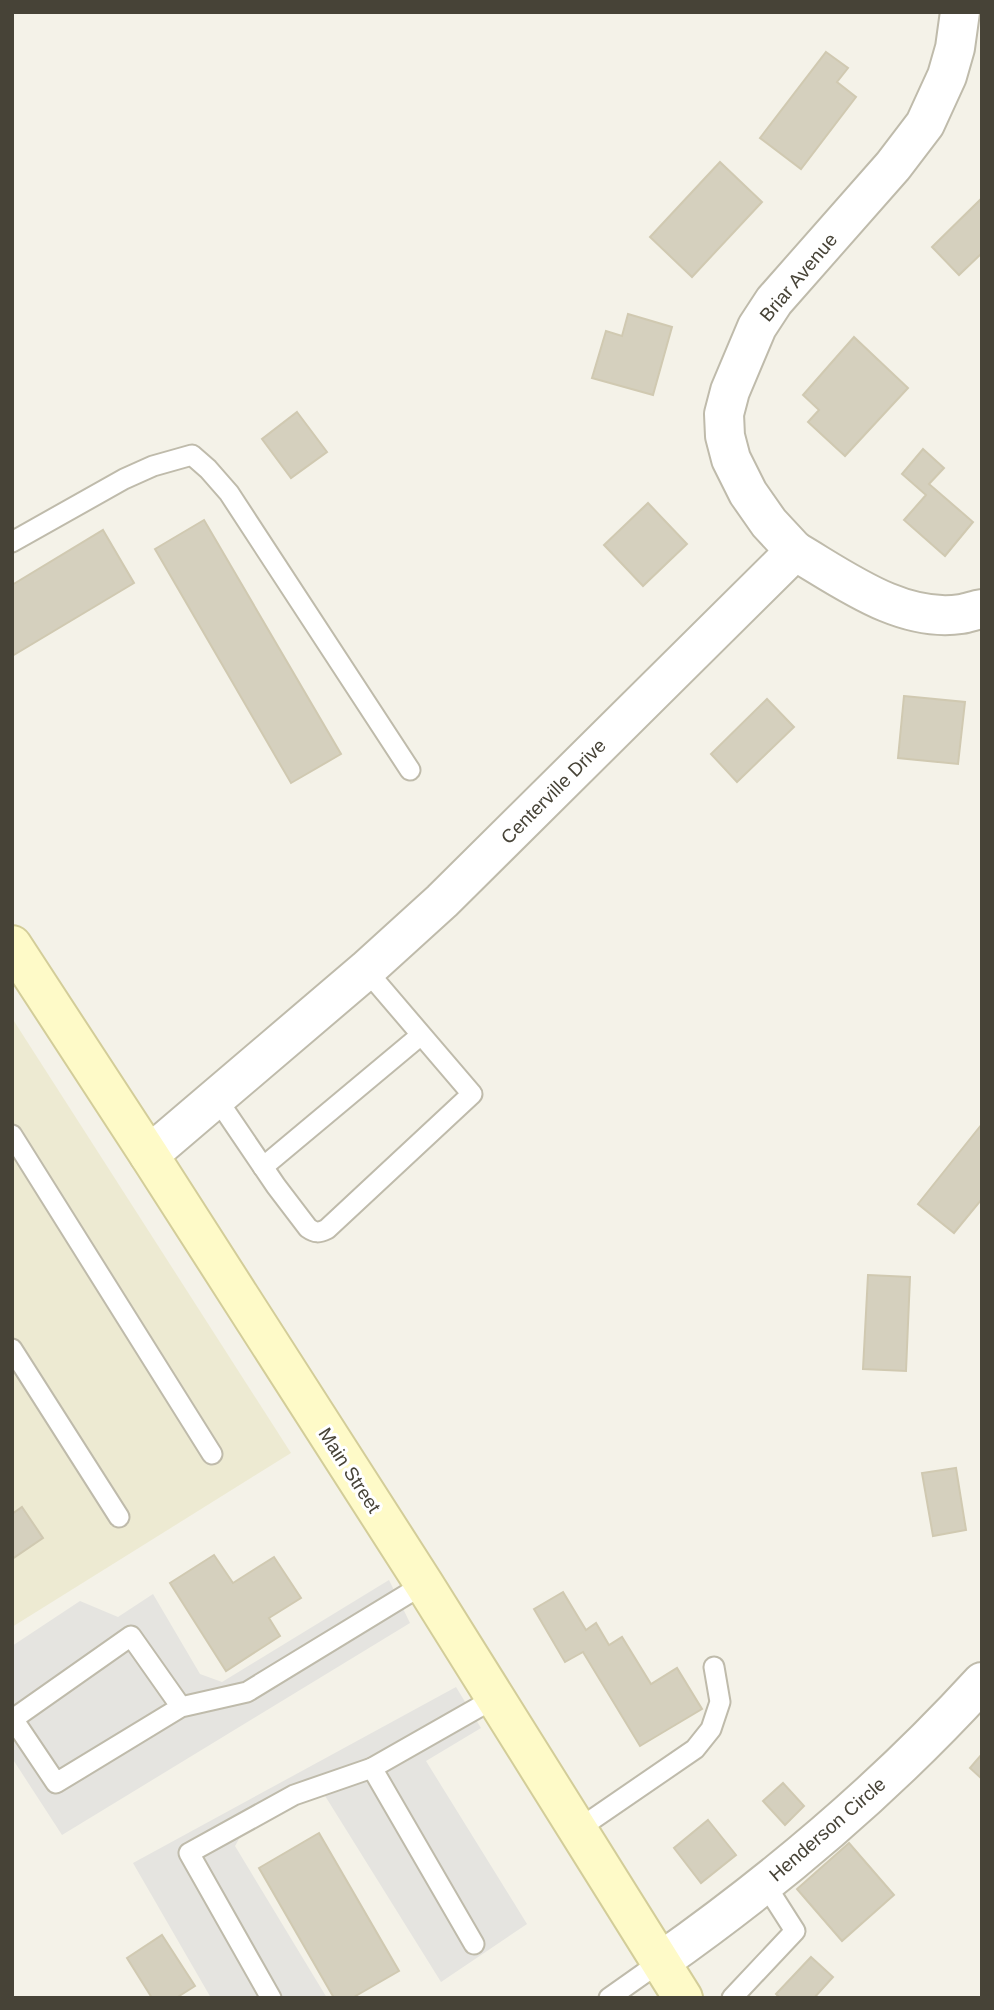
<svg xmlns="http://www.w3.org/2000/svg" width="994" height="2010" viewBox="0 0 994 2010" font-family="Helvetica,sans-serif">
<rect width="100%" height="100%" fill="#f4f2e8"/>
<path fill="#edead2" d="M12,1018l279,435 -279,174z"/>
<g fill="#e5e4e0">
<path d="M389,1580l21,43 -348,212 -50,-77v-112l68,-45 38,16 35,-23 47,80 22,8z"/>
<path d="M456,1687l25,41 -55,33 101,163 -86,58 -119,-191 -74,32 -13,23 92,152h-116l-78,-135z"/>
</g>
<g fill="#d5d0be" stroke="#d0c9b1" stroke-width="2">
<path d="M826,52l22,16 -11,14 19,15 -55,72 -41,-31z"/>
<path d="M720,162l42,40 -70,75 -42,-40z"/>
<path d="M982,198v55l-23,22 -27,-28z"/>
<path d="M628,314l44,13 -19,68 -61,-17 14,-47 16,5z"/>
<path d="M854,337l54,51 -63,68 -37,-34 11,-12 -16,-15z"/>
<path d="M297,412l30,40 -36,26 -29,-39z"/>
<path d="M923,449l21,19 -15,16 44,38 -28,34 -41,-36 22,-25 -24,-21z"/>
<path d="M648,503l39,41 -44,42 -39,-41z"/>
<path d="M204,520l137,234 -50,29 -136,-234z"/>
<path d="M103,530l31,53 -122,73v-71z"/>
<path d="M904,696l61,6 -7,62 -60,-6z"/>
<path d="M767,699l27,28 -57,55 -26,-28z"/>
<path d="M982,1124v75l-28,34 -36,-29z"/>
<path d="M868,1275l42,2 -4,94 -43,-2z"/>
<path d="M956,1468l10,62 -33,6 -11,-63z"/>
<path d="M22,1507l21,31 -31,21v-45z"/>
<path d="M214,1555l19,28 41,-26 27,41 -32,20 11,18 -54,35 -56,-88z"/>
<path d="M563,1592l23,38 10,-7 13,22 13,-8 29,47 26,-16 25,41 -62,37 -57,-94 -18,10 -31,-53z"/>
<path d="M982,1754v25l-12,-11z"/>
<path d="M783,1783l21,23 -19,19 -22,-24z"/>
<path d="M708,1820l28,35 -35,28 -27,-35z"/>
<path d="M319,1833l80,138 -47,27h-18l-75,-130z"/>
<path d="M849,1843l45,52 -52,46 -45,-52z"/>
<path d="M162,1935l33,51 -19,12h-24l-25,-40z"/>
<path d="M811,1957l22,20 -19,21h-34l-4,-4z"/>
</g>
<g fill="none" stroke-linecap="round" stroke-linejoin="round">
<defs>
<g id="service">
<path d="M12,542l112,-63 29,-13 39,-11 16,14 21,24 181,277"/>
<path d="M217,1099l59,87 32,42c7,5 11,5 19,1l145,-135 -106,-124"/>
<path d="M12,1135l200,319"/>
<path d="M263,1167l158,-132"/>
<path d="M12,1349l107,168"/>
<path d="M181,1707l-50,-71 -118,83 43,64 125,-76 66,-15 177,-108"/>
<path d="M372,1768l102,176"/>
<path d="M577,1830l118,-81 16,-20 9,-27 -6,-35"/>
<path d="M271,1998l-82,-145 105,-58 78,-27 123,-70"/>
<path d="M609,1998l51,-36"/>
<path d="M732,1998l63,-67 -30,-47"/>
</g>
<g id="minor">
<path d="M795,551l-26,-28 -21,-30 -17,-34 -6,-23 -1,-22 6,-23 27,-64 17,-26 119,-135 32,-42 22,-48 8,-28 5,-36"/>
<path d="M149,1155l217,-185 76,-69 353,-350c48,28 106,72 166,63 7,-1 14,-4 21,-5"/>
<path d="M660,1962c115,-81 227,-176 322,-280"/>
</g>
<path id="secondary" d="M12,945l137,210 275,429 259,414"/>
</defs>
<use href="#service" stroke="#bfbbab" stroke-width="23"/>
<use href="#minor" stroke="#bfbbab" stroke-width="42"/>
<use href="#secondary" stroke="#d3cd99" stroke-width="42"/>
<use href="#service" stroke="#fff" stroke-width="19"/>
<use href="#minor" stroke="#fff" stroke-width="38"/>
<use href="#secondary" stroke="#fefac8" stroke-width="38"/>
</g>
<g text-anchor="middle" stroke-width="6" stroke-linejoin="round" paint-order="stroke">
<g font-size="19" fill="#474337" stroke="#fff">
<text transform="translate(798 277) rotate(-50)" y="7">Briar Avenue</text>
<text transform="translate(553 791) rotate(-45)" y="7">Centerville Drive</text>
<text transform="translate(350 1470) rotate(57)" y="7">Main Street</text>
<text transform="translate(827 1829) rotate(-41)" y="7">Henderson Circle</text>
</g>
</g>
<rect width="994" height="2010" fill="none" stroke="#474337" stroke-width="28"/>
</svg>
